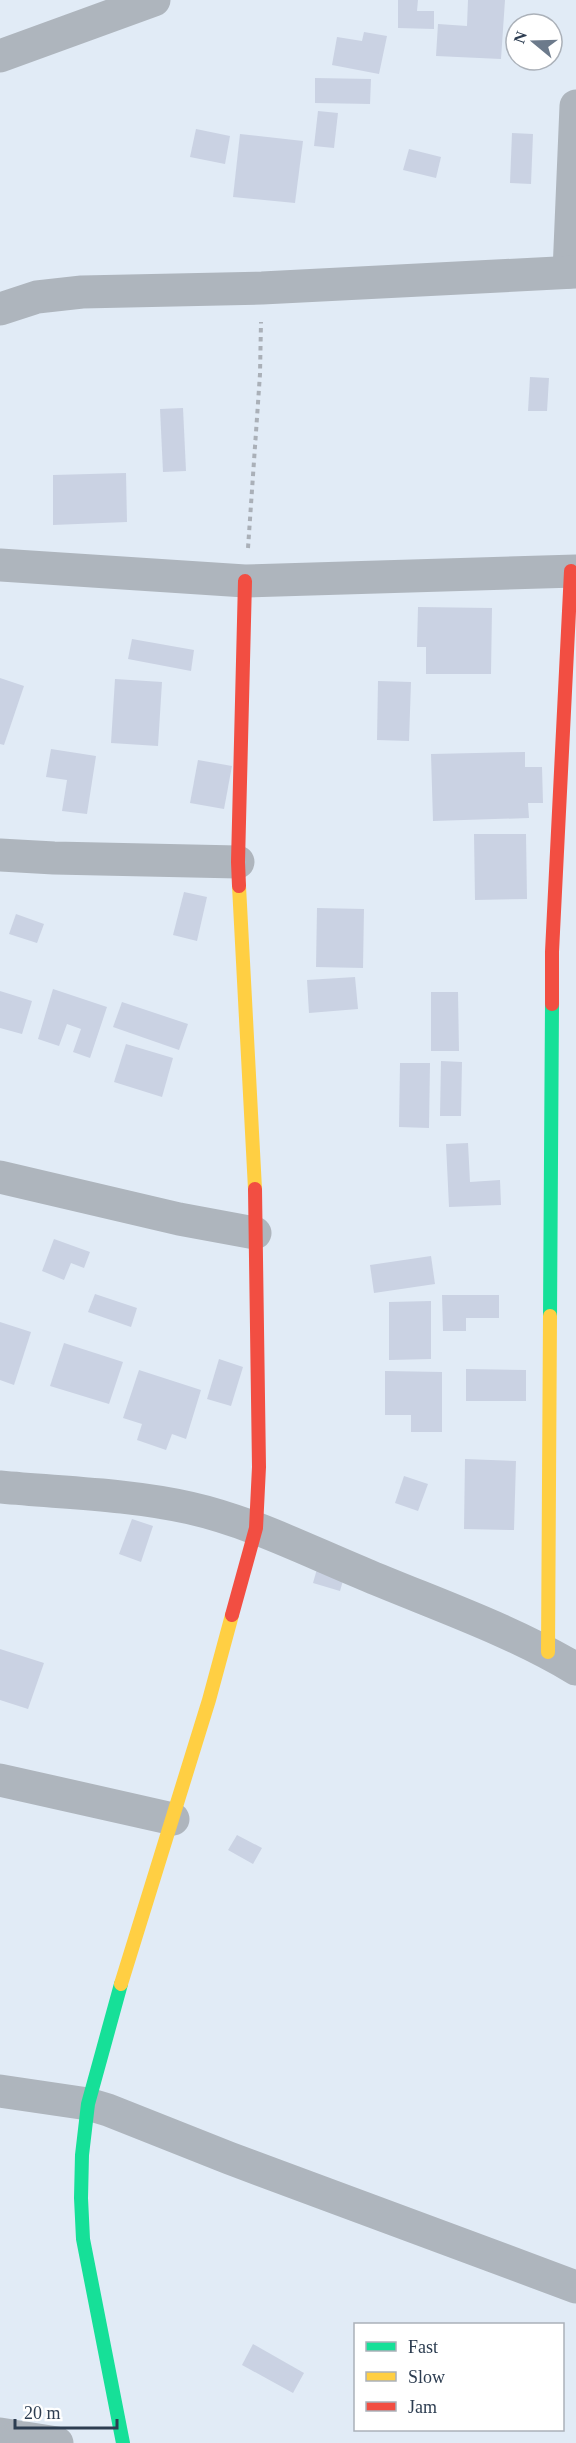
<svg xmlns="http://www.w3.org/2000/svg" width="576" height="2443" viewBox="0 0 576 2443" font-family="'Times New Roman',serif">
<rect width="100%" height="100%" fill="#e1ebf6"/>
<g fill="#cad2e3">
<path d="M398,0h20l-1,11h17v18l-36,-1z"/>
<path d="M468,0h37l-4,59 -65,-3 2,-32 29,2z"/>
<path d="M364,32l23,4 -8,38 -47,-9 5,-28 25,4z"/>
<path d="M315,78l56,1 -1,25 -55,-1z"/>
<path d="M318,111l20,2 -4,35 -20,-2z"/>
<path d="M196,129l34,7 -5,28 -35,-7z"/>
<path d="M512,133l21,1 -2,50 -21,-1z"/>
<path d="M240,134l63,7 -8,62 -62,-6z"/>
<path d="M409,149l32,8 -5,21 -33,-8z"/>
<path d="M530,377l19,1 -2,33h-19z"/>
<path d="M183,408l3,63 -23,1 -3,-63z"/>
<path d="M126,473l1,49 -74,3v-50z"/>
<path d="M418,607l74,1 -1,66h-65v-27h-9z"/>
<path d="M132,639l62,11 -3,21 -63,-12z"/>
<path d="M0,678l24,8 -20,59 -4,-1z"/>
<path d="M115,679l47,3 -4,64 -47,-3z"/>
<path d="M378,681l33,1 -2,59 -32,-1z"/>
<path d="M51,749l45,7 -9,58 -25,-3 5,-31 -21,-3z"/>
<path d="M525,752v15h17l1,36h-15l1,15 -96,3 -2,-67z"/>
<path d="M198,760l34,6 -8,43 -34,-6z"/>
<path d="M474,834h52l1,65 -52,1z"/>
<path d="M184,892l23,5 -10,44 -24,-6z"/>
<path d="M317,908l47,1 -1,59 -47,-1z"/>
<path d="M16,914l28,10 -7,19 -28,-9z"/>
<path d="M355,977l3,32 -49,4 -2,-33z"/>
<path d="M53,989l54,18 -17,51 -17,-6 8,-23 -14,-5 -8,22 -21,-7z"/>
<path d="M0,991l32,10 -10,33 -22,-6z"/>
<path d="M431,992h27l1,59h-28z"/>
<path d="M122,1002l66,22 -9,26 -66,-23z"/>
<path d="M126,1044l47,14 -11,39 -48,-15z"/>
<path d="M441,1061l21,1 -1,54h-21z"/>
<path d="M400,1063h30l-1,65 -30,-1z"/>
<path d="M468,1143l2,39 30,-2 1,25 -52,2 -3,-63z"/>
<path d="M54,1239l36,13 -6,16 -13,-5 -7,17 -22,-9z"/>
<path d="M431,1256l4,28 -61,9 -4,-28z"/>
<path d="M95,1294l42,14 -6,19 -43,-15z"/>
<path d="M442,1295h57v23h-33v13h-23z"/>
<path d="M431,1301v58l-42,1v-58z"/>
<path d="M0,1322l31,10 -17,53 -14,-5z"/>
<path d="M64,1343l59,19 -14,42 -59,-18z"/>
<path d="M219,1359l24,8 -12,39 -24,-7z"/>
<path d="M466,1369l60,1v31h-60z"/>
<path d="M139,1370l62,20 -15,49 -14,-5 -6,16 -29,-10 5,-16 -19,-6z"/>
<path d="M385,1371l57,1v60h-31v-17h-26z"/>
<path d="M465,1459l51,2 -2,69 -50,-1z"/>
<path d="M404,1476l24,8 -10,27 -23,-8z"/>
<path d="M132,1519l21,7 -12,36 -22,-8z"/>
<path d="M317,1569l27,8 -4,14 -27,-8z"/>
<path d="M0,1649l44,14 -16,46 -28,-9z"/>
<path d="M237,1835l25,13 -9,16 -25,-14z"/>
<path d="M253,2344l51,29 -11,20 -51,-28z"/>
</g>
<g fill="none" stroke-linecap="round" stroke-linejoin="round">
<path stroke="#aab0b8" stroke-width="4" stroke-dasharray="4.5 4.5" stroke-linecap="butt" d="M248,548l12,-174 1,-52"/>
<g stroke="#aeb5bd" stroke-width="33">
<path d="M0,56l154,-56"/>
<path d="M569,272l7,-166"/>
<path d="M0,309l37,-12 45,-5 180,-4 314,-16"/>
<path d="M0,565l245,16 331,-10"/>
<path d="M0,855l54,3 184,4"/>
<path d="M0,1177l179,42 76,14"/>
<path d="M0,1487c63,6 128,7 190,21 62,14 120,44 179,68 69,29 142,54 207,93"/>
<path d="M0,1780l173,39"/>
<path d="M0,2091l88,13 20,6 121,48 347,129"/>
<path d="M0,2434l57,9"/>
</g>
<g stroke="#16e098" stroke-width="14">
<path d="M550,1316l2,-312"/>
<path d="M121,1984l-33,120 -6,51 -1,43 2,41 40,204"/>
</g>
<g stroke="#ffcf43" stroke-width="14">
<path d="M239,886l16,303"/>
<path d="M548,1652l2,-336"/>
<path d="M121,1984l88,-284 23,-85"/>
</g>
<g stroke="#f24e42" stroke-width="14">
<path d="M239,886l-1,-24 7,-281"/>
<path d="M552,1004v-52l19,-381"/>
<path d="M232,1615l24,-87 3,-61 -4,-278"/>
</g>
</g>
<rect x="354" y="2323" width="210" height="108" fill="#ffffff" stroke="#abb1b9" stroke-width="1.5"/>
<rect x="366" y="2342" width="30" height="9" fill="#16e098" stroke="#abb1b9" stroke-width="1.5"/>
<text x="408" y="2353" font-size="18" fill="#2d3d51">Fast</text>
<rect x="366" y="2372" width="30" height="9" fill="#ffcf43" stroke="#abb1b9" stroke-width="1.5"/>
<text x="408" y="2383" font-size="18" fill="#2d3d51">Slow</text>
<rect x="366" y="2402" width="30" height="9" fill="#f24e42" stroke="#abb1b9" stroke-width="1.5"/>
<text x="408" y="2413" font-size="18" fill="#2d3d51">Jam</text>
<g transform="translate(534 42) rotate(289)"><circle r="28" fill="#ffffff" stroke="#abb1b9" stroke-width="1.5"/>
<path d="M0-4.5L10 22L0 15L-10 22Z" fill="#6c7a8b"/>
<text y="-9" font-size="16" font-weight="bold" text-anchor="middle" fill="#2d3d51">N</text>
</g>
<path d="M15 2419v9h102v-9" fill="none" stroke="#2d3d51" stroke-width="3"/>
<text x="24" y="2419" font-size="18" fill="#2d3d51" stroke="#ffffff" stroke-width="4.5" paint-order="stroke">20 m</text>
</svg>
